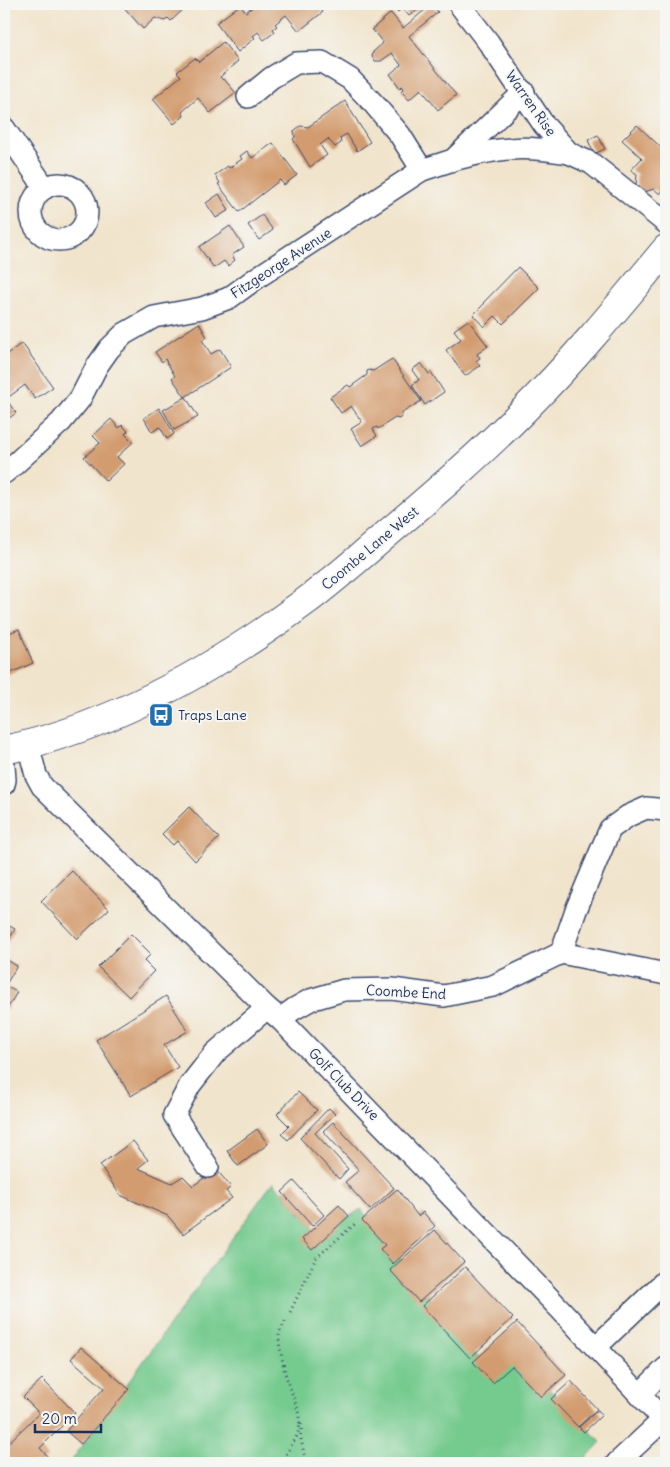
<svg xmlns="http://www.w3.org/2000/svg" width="670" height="1467" viewBox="0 0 670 1467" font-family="Delius,sans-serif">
<rect width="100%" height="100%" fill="#f6f6f2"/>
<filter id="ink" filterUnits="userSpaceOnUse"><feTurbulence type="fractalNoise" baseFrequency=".02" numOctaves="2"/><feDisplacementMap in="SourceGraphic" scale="10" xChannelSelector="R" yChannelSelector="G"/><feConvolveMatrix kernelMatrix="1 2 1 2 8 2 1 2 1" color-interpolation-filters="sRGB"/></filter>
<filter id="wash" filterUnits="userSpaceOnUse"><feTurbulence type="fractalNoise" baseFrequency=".0096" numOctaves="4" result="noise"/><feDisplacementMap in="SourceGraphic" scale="20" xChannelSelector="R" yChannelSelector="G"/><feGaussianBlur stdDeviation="1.12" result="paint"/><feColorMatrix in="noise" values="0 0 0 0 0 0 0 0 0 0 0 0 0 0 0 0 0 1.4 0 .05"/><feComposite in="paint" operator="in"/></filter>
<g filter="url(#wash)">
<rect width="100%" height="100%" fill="#f1e4cc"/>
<path fill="#75ca8e" stroke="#487c76" d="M273,1182l47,54 41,-27 126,160 25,-17 89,90 -20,21h-511z"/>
<g id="blocks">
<g fill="#d39c70">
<path d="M121,4h68l-18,17 -3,-3 -3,3 -10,-3 -12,11z"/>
<path d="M256,4h60l7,8 -24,19 -13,-16 -11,9 2,2 -4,3 2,3 -11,8 -6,-8 -5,4 2,2 -17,14 -22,-29 24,-18 6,7z"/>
<path d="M392,4h25l3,4 -11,8 -5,-6 2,-1 -2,-3 -6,6z"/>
<path d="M432,4l6,8 -29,24 47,59 -18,15 -17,-21 -12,11 -8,-9 3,-3 -2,-2 -2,2 -10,-14 11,-9 -9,-12 -11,8h-6l-3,-4 1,-5 10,-9 -11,-14 19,-16 12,15z"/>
<path d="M223,42l15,19 -18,16 3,3 1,-1 12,14 -26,20 -12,-15 -16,14 2,4 -10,8 -21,-25 28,-23 -4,-4 18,-14 4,4z"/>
<path d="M345,101l25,41 -13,9 -10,-17 -7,4 1,5 -6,4 -7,-8 -8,6 7,10 -17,12 -17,-28 2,-2 -1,-6 6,-5 8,1z"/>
<path d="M637,125l29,27v35l-6,7 -6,-5 -10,3 -8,-8 1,-10 -6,-4 11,-12 -20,-18z"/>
<path d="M598,135l7,14 -11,5 -6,-14z"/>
<path d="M273,143l24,32 -13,10 -4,-5 -41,32 -21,-28 2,-1 -5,-8 13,-9 1,2 13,-9 -2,-3 7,-5 5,7z"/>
<path d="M219,194l10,16 -13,8 -10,-15z"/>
<path d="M262,215l11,15 -14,10 -11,-15z"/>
<path d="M230,226l14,21 -12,8 3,5 -7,6 -4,-5 -10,7 -15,-21z"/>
<path d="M518,267l21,21 -36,36 -8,-8 -11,11 -11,-12 11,-11 -1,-1z"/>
<path d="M468,320l20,26 -11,8 3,4 -4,3 4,5 -15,10 -19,-26 15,-11 -7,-9z"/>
<path d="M199,323l8,14 -5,3 9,14 9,-5 11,18 -46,30 -13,-19 3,-2 -10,-17 -3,3 -7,-10z"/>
<path d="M22,343l31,44 -18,12 -10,-14 -19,14 10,14 -12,9v-66z"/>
<path d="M392,359l29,42 -19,12v3l-3,3 -4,-1 -17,11 -1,-2 -4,2 4,7 -15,10 -11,-17 11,-7 -11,-16 -10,7 -11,-16 18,-12 2,2 17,-12v-4l2,-1 4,1z"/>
<path d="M421,363l8,11 2,-2 13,20 -19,13 -13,-20 7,-5 -7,-10z"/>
<path d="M186,397l12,20 -24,13 -11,-20z"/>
<path d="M159,408l15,26 -7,5 -7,-12 -8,5 -8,-14z"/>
<path d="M111,419l8,9 3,-3 6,6 -3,3 8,8 -16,15 7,7 -18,17 -22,-24 16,-14 -7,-7z"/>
<path d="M19,629l14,34 -29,13v-41z"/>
<path d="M189,807l30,31 -24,23 -18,-20 -4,4 -11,-11z"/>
<path d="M72,871l37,38 -32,30 -36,-38z"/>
<path d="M4,923l11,6 -11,19z"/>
<path d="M131,934l20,20 -7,7 10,10 -25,26 -31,-30z"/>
<path d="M4,958l13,8 -12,20 12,6 -11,19 -2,-1z"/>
<path d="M166,996l22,35 -24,14 14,22 -47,29 -35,-56z"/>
<path d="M298,1092l19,18 -29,30 -7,-6 8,-8 -12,-12z"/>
<path d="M329,1108l6,6 -20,19 33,36 -9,10 -39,-41z"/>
<path d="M333,1122l61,66 -24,22 -25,-28 14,-12 -36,-39z"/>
<path d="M257,1129l11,15 -30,22 -11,-15z"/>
<path d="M133,1141l15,19 -10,8 34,15 11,-7 10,10 23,-17 15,18 -5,4 6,7 -49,36 -15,-18 -48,-21 -20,-30z"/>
<path d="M294,1181l30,34 -12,11 -30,-34z"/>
<path d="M397,1189l21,27 5,-4 12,14 -42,38 -13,-15 5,-4 -23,-25z"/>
<path d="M339,1205l10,11 -37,34 -10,-11z"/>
<path d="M435,1230l29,32 -45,40 -29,-32z"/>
<path d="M465,1267l48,51 -43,40 -48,-52z"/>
<path d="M517,1322l49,53 -25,22 -29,-31 -19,17 -20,-21z"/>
<path d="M81,1347l48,42 -48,55 -15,-13 38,-43 -33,-29z"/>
<path d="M42,1379l33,34 -35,35 8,9 -7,6h-37v-16l35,-34 -16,-16z"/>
<path d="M571,1381l26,28 -19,18 -27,-28z"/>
<path d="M598,1410l4,5 -18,17 -5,-5z"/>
</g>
</g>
</g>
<g filter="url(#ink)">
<use href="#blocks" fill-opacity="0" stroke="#3b4a6e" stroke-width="1"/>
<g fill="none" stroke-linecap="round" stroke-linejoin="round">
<defs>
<g id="minor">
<path d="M459,4l30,39 55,82 25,28 22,10 75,60"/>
<path d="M248,97l23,-19 25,-15 26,-1 28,17 24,25 26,31 22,35"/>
<path d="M4,128l41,60"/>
<path d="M453,160c19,-5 38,-10 57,-11 20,-2 40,1 59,4"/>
<circle cx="59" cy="212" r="28"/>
<path d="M4,473l11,-9 46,-42 19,-23 17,-33 12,-17 15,-15 30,-17 48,-9 27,-10 29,-21 164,-107 31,-10 71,-68"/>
<path d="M28,745l8,30 6,11 225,222 13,11 280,290 106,114"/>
<path d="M4,766l1,14 -1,4"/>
<path d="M561,953l15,-43 34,-81 18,-13 18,-8 20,2"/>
<path d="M280,1019l14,-10 16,-9 34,-10 48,-1 52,7 49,-10 68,-33 105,21"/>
<path d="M208,1167l-34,-52 16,-30 25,-32 52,-45"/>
<path d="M596,1347l70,-67"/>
<path d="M640,1394l26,-26"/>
<path d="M617,1463l46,-43"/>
</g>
<path id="major" d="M4,750c110,-23 212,-82 302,-149 28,-21 55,-45 82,-68 47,-40 95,-81 138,-125 50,-50 95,-105 140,-159"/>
</defs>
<use href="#minor" stroke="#3b4a6e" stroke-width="24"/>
<use href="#major" stroke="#3b4a6e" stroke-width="30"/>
<g stroke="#3b4a6e" stroke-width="3" stroke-dasharray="1 4" stroke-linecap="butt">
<path d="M290,1312l26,-54 40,-35"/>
<path d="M301,1424v15l5,24"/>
<path d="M281,1463l16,-27 3,-11 -2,-15 -13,-37 -6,-30v-10l7,-13"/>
</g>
<use href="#minor" stroke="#fff" stroke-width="21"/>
<use href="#major" stroke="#fff" stroke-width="28"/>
</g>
</g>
<defs>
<symbol id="bus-square" viewBox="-11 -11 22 22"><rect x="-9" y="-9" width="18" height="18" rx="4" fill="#1f6fb2" stroke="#f6f6f2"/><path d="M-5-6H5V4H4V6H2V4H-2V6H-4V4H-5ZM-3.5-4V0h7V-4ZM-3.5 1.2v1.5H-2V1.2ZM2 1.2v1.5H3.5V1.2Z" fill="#fff"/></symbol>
</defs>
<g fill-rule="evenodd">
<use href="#bus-square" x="147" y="701" width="28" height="28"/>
</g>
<g text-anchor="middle" stroke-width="4" stroke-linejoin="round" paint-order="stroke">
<g font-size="14" fill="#1b2f5e" stroke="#f6f6f2">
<text transform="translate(531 103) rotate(55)" y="5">Warren Rise</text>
<text transform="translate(281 263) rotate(-33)" y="5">Fitzgeorge Avenue</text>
<text transform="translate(370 548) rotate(-40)" y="5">Coombe Lane West</text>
<text transform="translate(406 992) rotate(3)" y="5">Coombe End</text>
<text transform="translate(344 1084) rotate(46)" y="5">Golf Club Drive</text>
</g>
<g font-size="14" fill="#1b2f5e" stroke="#f6f6f2" text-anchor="start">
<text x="178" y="720">Traps Lane</text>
</g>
</g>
<rect width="670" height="1467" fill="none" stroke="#f6f6f2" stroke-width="20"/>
<path d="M35 1424v8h66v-8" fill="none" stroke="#1b2f5e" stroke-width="2.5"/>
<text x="42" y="1424" font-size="15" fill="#1b2f5e" stroke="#f6f6f2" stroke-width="4" paint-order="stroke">20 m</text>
</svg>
